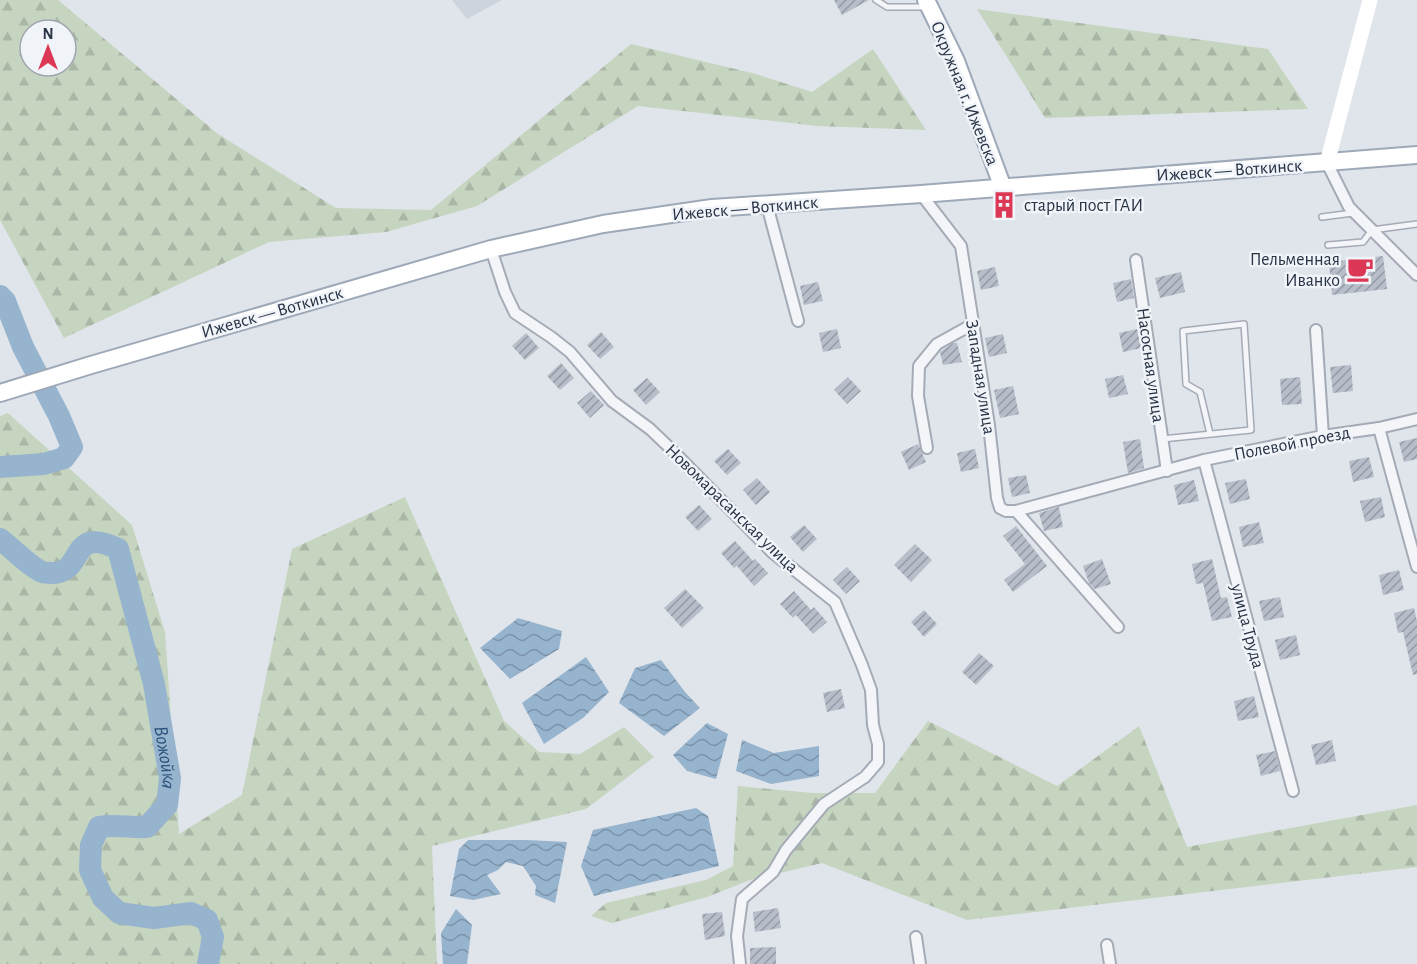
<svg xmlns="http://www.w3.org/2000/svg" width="1417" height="964" viewBox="0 0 1417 964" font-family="'Alegreya Sans',sans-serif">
<defs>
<pattern id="forest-firs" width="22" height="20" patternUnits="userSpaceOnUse" patternTransform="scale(1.5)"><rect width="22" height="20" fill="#c6d5c0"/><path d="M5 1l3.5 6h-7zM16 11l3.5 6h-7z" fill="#aab7a6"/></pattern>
<pattern id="water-waves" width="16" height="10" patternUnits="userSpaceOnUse" patternTransform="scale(1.5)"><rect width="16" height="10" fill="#97b4ce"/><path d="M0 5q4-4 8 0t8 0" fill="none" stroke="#7b93a9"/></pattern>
<pattern id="building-hatch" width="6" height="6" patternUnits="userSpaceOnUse" patternTransform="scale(1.5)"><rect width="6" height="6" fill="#b7bec9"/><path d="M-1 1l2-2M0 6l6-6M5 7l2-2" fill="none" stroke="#959ba5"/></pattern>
</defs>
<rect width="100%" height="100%" fill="#e0e4eb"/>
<path fill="#ced4dd" d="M452,0h50l-35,19z"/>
<g fill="url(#forest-firs)" fill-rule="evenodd">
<path d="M0,0h58l160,134 118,74 95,2 200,-166 125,30 56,18 61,-43 53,81 -109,-4 -179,-20 -161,100 -91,26 -117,10 -205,96 -64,-118zM30,30h36v36h-36z"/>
<path d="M977,9l291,40 40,60 -263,9z"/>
<path d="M8,413l124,112 33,107 14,202 63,-39 50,-246 113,-52 99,224 35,31 41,2 44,-27 30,30 -68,52 -154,37 5,118h-437v-548z"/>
<path d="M928,721l129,65 82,-60 48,121 230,-42v62l-450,53 -145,-57 -72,17 -43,17 -95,26 -21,-7 15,-13 100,-23 27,-14 5,-80 74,7h63z"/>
</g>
<g fill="url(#water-waves)">
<path d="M518,618l44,13 -3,18 -49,30 -30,-31z"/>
<path d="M586,657l23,35 -26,26 -39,26 -22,-41z"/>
<path d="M661,660l24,32 15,16 -36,28 -45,-33 16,-35z"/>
<path d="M707,723l21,11 -12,45 -29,-8 -14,-16z"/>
<path d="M742,740l32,13 45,-7v30l-48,8 -35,-13z"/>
<path d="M696,808l12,8 11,50 -125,30 -13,-30 12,-36z"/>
<path d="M468,840h59l40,2 -12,61 -20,-8 1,-9 -13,-20 -17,-4 -8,8 -11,5 14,19 -28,6 -23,-4 9,-47z"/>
<path d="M456,909l16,16 -5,39h-24l-2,-31z"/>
</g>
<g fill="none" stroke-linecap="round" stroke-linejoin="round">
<g stroke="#97b4ce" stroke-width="22">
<path d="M0,296l5,5 18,46 36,69 13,31 -8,11 -20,6 -44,3"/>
<path id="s1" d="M0,539c13,10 26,24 40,32 3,2 10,2 14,2 31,-2 15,-48 64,-24l36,135 16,94 -3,27 -20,22c-16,1 -32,-3 -48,0l-8,18 -1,25 13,28 16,15 35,5 37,-5 16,7 6,17 -5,27"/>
</g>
</g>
<g fill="url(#building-hatch)">
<path d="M834,0h35l-27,15z"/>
<path d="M1011,197l2,15 -18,2v-15z"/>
<path d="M1383,256l4,33 -55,6 -3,-33z"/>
<path d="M995,267l4,19 -18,4 -4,-19z"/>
<path d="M1181,272l4,20 -25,6 -5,-20z"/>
<path d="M1131,279l3,19 -17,4 -4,-19z"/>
<path d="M818,282l5,19 -19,4 -4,-19z"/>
<path d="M837,329l4,19 -18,4 -4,-19z"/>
<path d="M1137,329l4,19 -18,4 -4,-19z"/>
<path d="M601,332l13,15 -14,12 -13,-14z"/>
<path d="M526,333l13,15 -14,12 -13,-14z"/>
<path d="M1003,334l4,19 -18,4 -4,-19z"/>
<path d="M953,343h4l5,19 -19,3 -3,-13z"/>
<path d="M561,363l13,15 -14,12 -13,-14z"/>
<path d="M1351,365l2,26 -20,2 -3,-26z"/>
<path d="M1123,375l5,19 -19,4 -4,-19z"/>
<path d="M848,377l13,14 -14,13 -13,-14z"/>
<path d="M1300,377l2,27 -20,1 -2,-26z"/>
<path d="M647,378l13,14 -14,13 -13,-15z"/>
<path d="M1013,386l6,28 -19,4 -6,-28z"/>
<path d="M591,391l13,14 -14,13 -13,-15z"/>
<path d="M1417,438v21l-13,3 -5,-20z"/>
<path d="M1140,439l4,29 -16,5 -5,-31z"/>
<path d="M918,444l8,18 -17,8 -8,-18z"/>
<path d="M728,449l13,14 -14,12 -13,-14z"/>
<path d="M975,449l4,19 -18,4 -4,-19z"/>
<path d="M1369,457l5,20 -21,5 -4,-21z"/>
<path d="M1026,475l4,18 -18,4 -4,-19z"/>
<path d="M757,478l13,14 -14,13 -13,-15z"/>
<path d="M1246,479l4,20 -20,5 -5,-21z"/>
<path d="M1194,480l5,21 -21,4 -4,-20z"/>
<path d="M1381,497l4,20 -20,5 -5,-21z"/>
<path d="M699,505l13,14 -14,12 -13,-14z"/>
<path d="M1059,507l4,20 -19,4 -5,-18z"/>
<path d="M1259,522l5,21 -21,4 -4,-20z"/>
<path d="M804,525l13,14 -14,13 -13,-15z"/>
<path d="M1016,526l31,40 -34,26 -9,-12 21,-16 -22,-28z"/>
<path d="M735,541l18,20 2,-2 13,14 -14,13 -17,-20 -3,2 -13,-15z"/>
<path d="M915,544l17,16 -21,22 -17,-17z"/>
<path d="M1102,559l9,25 -16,5 -6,-6 -6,-17z"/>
<path d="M1212,559l9,39 6,-1 5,20 -20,4 -9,-38 -7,1 -4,-20z"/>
<path d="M847,567l13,14 -14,13 -13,-14z"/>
<path d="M1399,570l5,20 -21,5 -4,-20z"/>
<path d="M685,589l19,19 -22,20 -18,-20z"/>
<path d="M794,591l17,19 3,-3 13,15 -14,12 -17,-19 -3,3 -13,-14z"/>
<path d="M1280,597l4,20 -20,4 -5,-20z"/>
<path d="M1414,608l3,13v53l-4,1 -10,-43 -5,1 -4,-20z"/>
<path d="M924,610l13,14 -13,13 -13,-15z"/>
<path d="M1296,635l4,20 -20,5 -5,-20z"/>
<path d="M979,653l15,13 -18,19 -14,-13z"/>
<path d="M841,689l4,19 -18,4 -4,-19z"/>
<path d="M1254,696l5,21 -21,4 -4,-20z"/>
<path d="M1332,740l4,21 -20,4 -5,-20z"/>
<path d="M1275,751l5,20 -19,5 -5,-21z"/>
<path d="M778,908l3,20 -26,4 -2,-20z"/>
<path d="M722,912l3,24 -20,4 -3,-26z"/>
<path d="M776,947v17h-26v-16z"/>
</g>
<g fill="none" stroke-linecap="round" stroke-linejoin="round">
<defs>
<g id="lane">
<path d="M876,0l11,7h39"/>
<path d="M1322,217l31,-4"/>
<path d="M1328,245l35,-3 9,-12 45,-6"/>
<path d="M1162,439l89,-9 -7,-106 -61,7 3,53 14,8 10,42"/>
</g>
<g id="street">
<path d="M1327,163l22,44 68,68"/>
<path d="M921,194l40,52 28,179 8,73 3,10 6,3h10l188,-51 119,-24 56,-8 38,-9"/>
<path d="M767,205l31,116"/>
<path d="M491,249l14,43 10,21 36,24 19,15 42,49 38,28 21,20 102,104 62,49 27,63 9,25 2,35 5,19v18l-13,15 -41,27 -38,46 -13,22 -31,27 -5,37 3,28"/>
<path d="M1136,260l31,211"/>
<path d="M1316,330l7,106"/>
<path d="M1379,428l38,139"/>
<path d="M927,448l-9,-52 1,-30 18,-22 36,-20"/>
<path d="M1204,460l89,331"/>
<path d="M1016,511l102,116"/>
<path d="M916,937l4,27"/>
<path d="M1107,945l3,19"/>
</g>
<g id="primary">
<path d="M926,0l30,61 47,127"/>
<path d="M0,393l91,-28 400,-116 112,-25 109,-16 209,-14 496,-39"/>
</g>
</defs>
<use href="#lane" stroke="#a5abb6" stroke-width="8"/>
<use href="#street" stroke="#a5abb6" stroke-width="14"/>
<use href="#primary" stroke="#9ea9b8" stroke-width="20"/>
<use href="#lane" stroke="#f3f5f8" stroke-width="5"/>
<use href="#street" stroke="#f3f5f8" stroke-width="10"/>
<path stroke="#fff" stroke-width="15" d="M1327,163l43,-163"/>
<use href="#primary" stroke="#fff" stroke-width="16"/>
</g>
<defs>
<symbol id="building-bare" viewBox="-9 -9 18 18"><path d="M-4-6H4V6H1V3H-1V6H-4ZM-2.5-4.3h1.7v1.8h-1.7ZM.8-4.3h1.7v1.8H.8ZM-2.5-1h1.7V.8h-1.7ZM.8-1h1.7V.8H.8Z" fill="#dc3856" stroke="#f0f3f8" stroke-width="2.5" paint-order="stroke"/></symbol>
<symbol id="cafe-bare" viewBox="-9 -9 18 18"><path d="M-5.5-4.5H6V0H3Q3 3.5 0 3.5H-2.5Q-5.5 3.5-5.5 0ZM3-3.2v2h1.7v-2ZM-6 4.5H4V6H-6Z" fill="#dc3856" stroke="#f0f3f8" stroke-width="2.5" paint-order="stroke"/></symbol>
</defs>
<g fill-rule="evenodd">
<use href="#building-bare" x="985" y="186" width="38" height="38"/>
<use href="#cafe-bare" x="1341" y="250" width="38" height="38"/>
</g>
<g text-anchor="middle" stroke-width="5" stroke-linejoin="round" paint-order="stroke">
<g font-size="18" fill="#273244" stroke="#f0f3f8">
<text transform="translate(965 93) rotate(68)" y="6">Окружная г. Ижевска</text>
<text transform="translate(1229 170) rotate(-4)" y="6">Ижевск — Воткинск</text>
<text transform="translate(745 208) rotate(-5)" y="6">Ижевск — Воткинск</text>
<text transform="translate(272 312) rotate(-16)" y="6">Ижевск — Воткинск</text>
<text transform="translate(1151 365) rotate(82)" y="6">Насосная улица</text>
<text transform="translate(981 377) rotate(81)" y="6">Западная улица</text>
<text transform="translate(1292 443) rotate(-11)" y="6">Полевой проезд</text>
<text transform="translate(732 508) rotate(44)" y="6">Новомарасанская улица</text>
<text transform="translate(1248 626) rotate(75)" y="6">улица Труда</text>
</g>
<g font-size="18" fill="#273244" stroke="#f0f3f8" text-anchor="start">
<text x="1024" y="211">старый пост ГАИ</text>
<text x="1340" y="265" text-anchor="end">Пельменная<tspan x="1340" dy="21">Иванко</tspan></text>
</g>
<g font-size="20" font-style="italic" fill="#2c537c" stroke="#f0f3f8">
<text dy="7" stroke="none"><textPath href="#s1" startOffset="358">Вожойка</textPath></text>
</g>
</g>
<g transform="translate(48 48)"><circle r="28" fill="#f0f3f8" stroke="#a0a6b0" stroke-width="1.5"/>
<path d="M0-4.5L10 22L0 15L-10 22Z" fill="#dc3856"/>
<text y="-9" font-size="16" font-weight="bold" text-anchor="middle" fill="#273244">N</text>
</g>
</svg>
